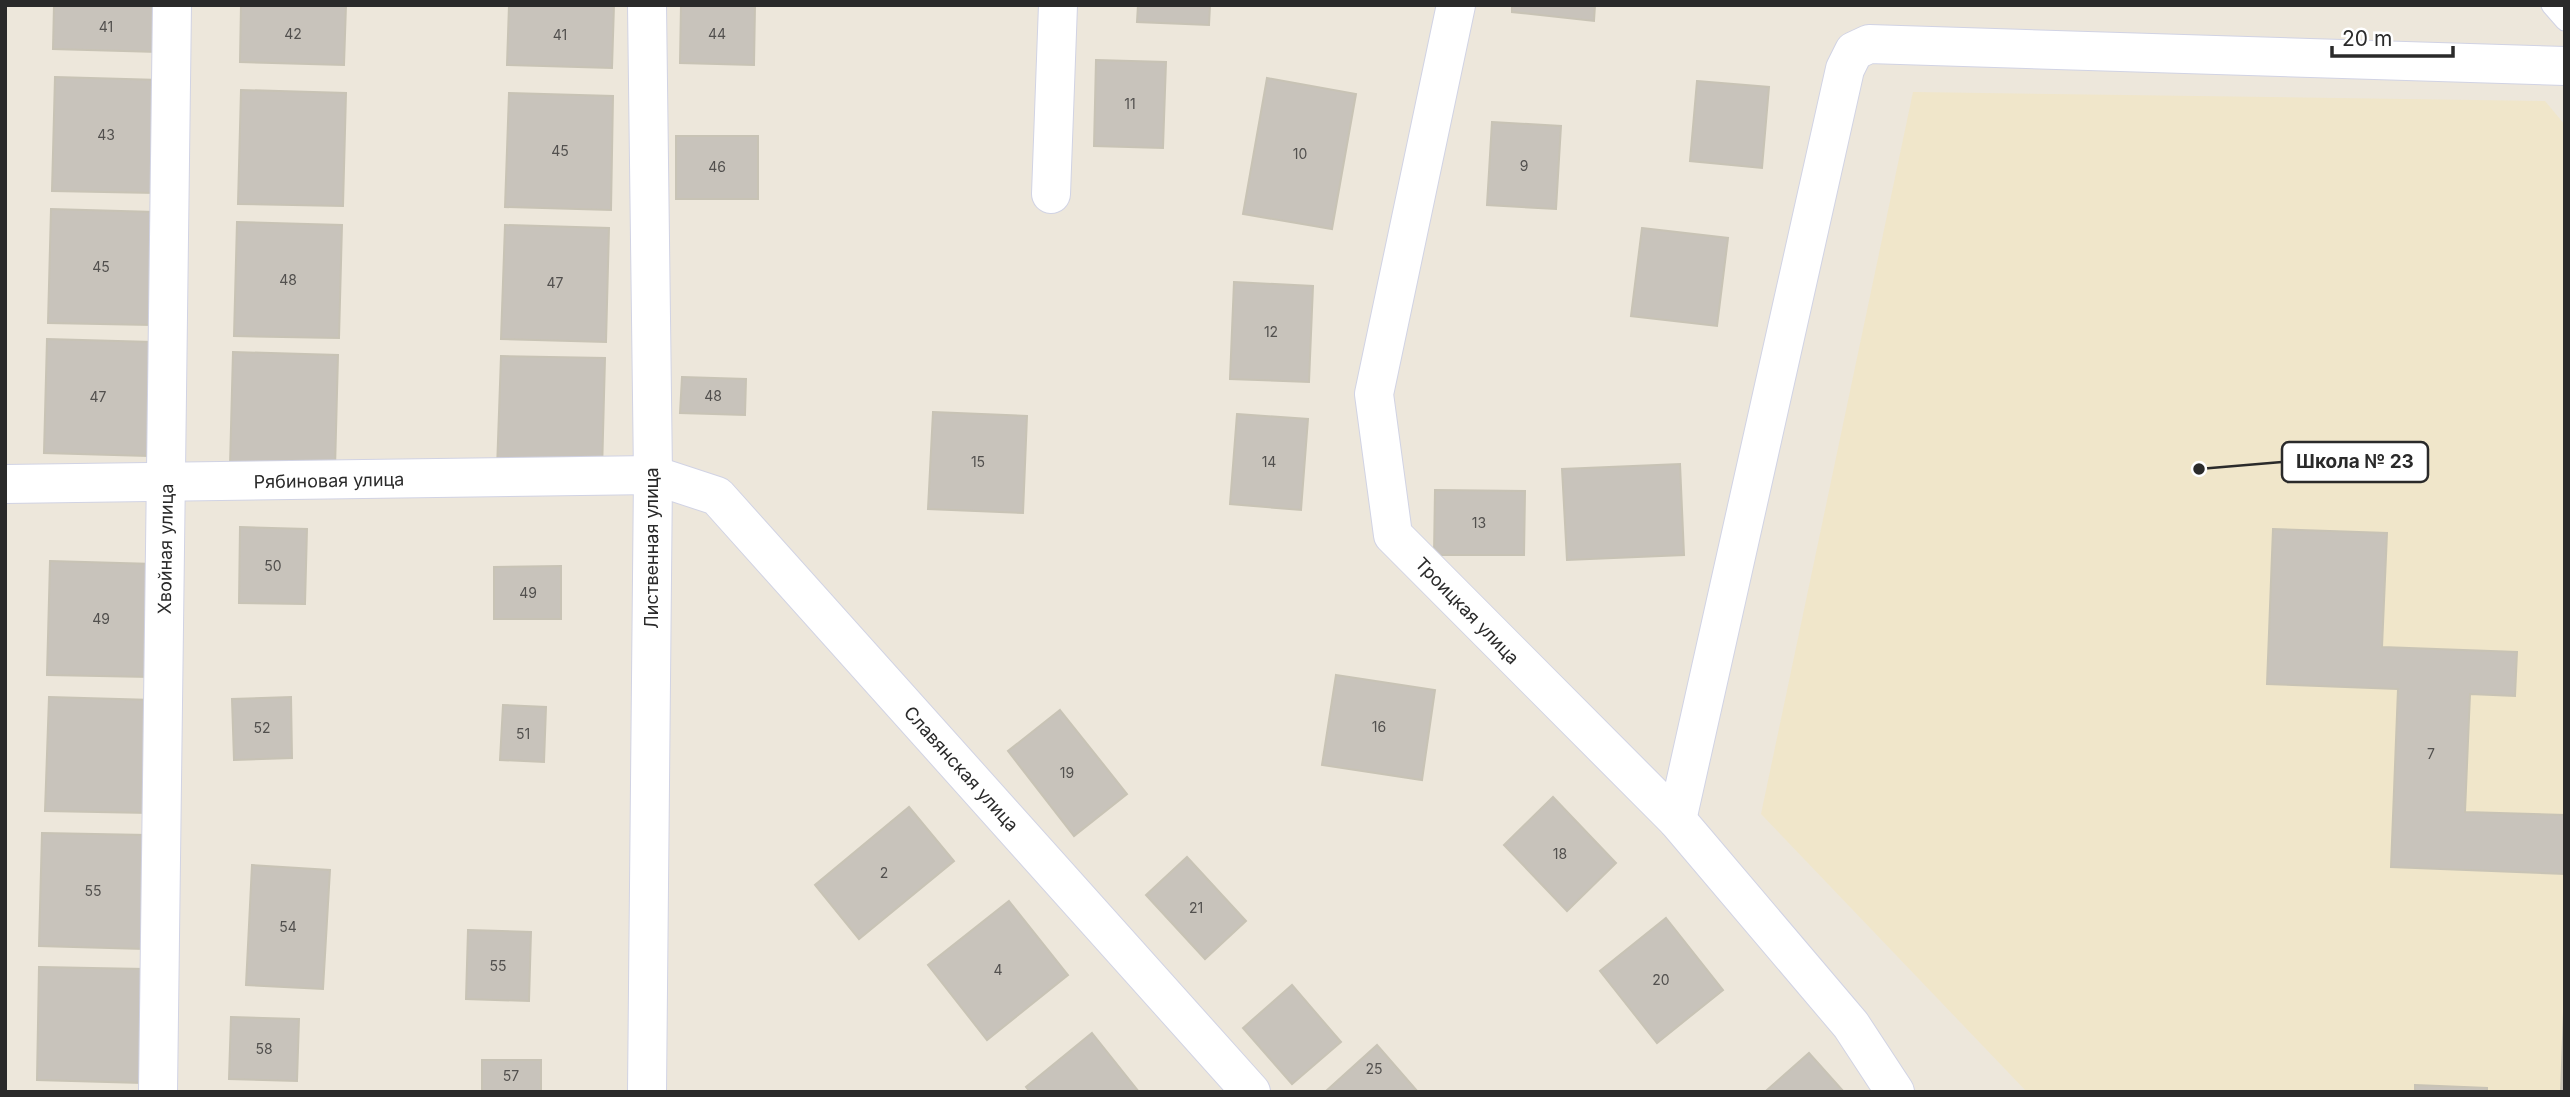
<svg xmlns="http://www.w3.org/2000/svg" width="2570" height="1097" viewBox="0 0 2570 1097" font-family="Inter,sans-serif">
<rect width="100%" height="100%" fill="#ede7db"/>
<path fill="#f0e6ca" d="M1913,92l632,9 20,24v967h-538l-266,-278z"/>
<g fill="#c8c3bb" stroke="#c8c3b5" stroke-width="2">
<path d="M54,5h105l-1,47 -105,-3z"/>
<path d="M241,5h105l-2,60 -104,-3z"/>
<path d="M509,5h105l-2,63 -105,-3z"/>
<path d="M681,5h74l-1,60 -74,-2z"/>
<path d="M1138,5h72l-1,20 -72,-3z"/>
<path d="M1512,5h83l-1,16 -82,-9z"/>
<path d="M1096,60l70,2 -3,86 -69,-2z"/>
<path d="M55,77l105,3 -4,113 -104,-2z"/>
<path d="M1267,78l89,16 -24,135 -89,-15z"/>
<path d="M1697,81l72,6 -7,81 -72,-7z"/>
<path d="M241,90l105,3 -3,113 -105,-2z"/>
<path d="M509,93l104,3 -2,114 -106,-3z"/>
<path d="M1492,122l69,4 -5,83 -69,-4z"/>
<rect x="676" y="136" width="82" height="63"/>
<path d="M51,209l104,3 -3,113 -104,-2z"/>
<path d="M237,222l105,3 -3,113 -105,-2z"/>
<path d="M505,225l104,3 -3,114 -105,-3z"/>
<path d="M1642,228l86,10 -11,88 -86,-10z"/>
<path d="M1234,282l79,4 -4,96 -79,-3z"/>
<path d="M47,339l105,3 -4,114 -104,-3z"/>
<path d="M233,352l105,3 -3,114 -105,-3z"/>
<path d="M501,356l104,2 -3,114 -105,-3z"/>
<path d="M682,377l64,2 -1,36 -65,-2z"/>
<path d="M933,412l94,4 -4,97 -95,-4z"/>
<path d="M1237,414l71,5 -7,91 -71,-6z"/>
<path d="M1680,464l4,91 -117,5 -5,-91z"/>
<path d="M1435,490l90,1 -1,64h-90z"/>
<path d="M240,527l67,2 -2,75 -66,-1z"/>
<path d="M2273,529l114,4 -5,114 135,5 -2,44 -45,-2 -5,118 100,3v59l-174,-7 7,-178 -131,-5z"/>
<path d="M50,561l104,3 -3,113 -104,-2z"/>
<path d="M561,566v53h-67v-52z"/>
<path d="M1336,675l99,15 -13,90 -100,-15z"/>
<path d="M49,697l104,3 -3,113 -105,-2z"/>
<path d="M291,697l1,61 -58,2 -2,-61z"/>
<path d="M503,705l43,2 -2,55 -44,-2z"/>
<path d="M1060,710l67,84 -53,42 -66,-85z"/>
<path d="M1553,797l63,66 -49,48 -63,-66z"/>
<path d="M909,807l45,54 -95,78 -44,-54z"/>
<path d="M42,833l105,2 -3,114 -105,-3z"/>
<path d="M1187,857l59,64 -41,38 -59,-64z"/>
<path d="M252,865l78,5 -7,119 -77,-4z"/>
<path d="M1009,901l59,74 -81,65 -59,-75z"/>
<path d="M1666,918l57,72 -66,53 -57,-72z"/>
<path d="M468,930l63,2 -2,69 -63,-2z"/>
<path d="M39,967l106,2 -3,114 -105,-3z"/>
<path d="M1292,985l49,57 -49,42 -49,-56z"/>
<path d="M2565,985v107h-4z"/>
<path d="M231,1017l68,2 -2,62 -68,-2z"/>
<path d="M1092,1033l47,59h-109l-4,-5z"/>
<path d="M1377,1045l41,47h-93z"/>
<path d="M1809,1053l35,39h-75l-2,-2z"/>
<rect x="482" y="1060" width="59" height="32"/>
<path d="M2415,1085l72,3v4h-72z"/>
</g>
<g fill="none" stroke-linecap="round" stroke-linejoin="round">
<defs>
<path id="service" d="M2551,5l14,16"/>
<g id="minor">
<path d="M647,5l6,470 -6,617"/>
<path d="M1456,5l-82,389 19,141 284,285 174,205 44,67"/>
<path d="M1051,194l7,-189"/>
<path d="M5,484l648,-9 64,21 534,596"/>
<path d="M1677,820l168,-751 9,-18 15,-7 696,22"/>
<path d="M158,1092l14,-1087"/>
</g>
</defs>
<use href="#service" stroke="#d1d3e4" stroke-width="21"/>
<use href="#minor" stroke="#d1d3e4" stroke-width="40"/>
<use href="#service" stroke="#fff" stroke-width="19"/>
<use href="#minor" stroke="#fff" stroke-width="38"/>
</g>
<g text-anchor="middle" stroke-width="5" stroke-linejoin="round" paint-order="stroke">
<g font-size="14" fill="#52504e">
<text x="106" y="32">41</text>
<text x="293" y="39">42</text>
<text x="717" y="39">44</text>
<text x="560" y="40">41</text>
<text x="1130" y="109">11</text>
<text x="106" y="140">43</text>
<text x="560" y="156">45</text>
<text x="1300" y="159">10</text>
<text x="1524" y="171">9</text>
<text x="717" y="172">46</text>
<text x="101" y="272">45</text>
<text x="288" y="285">48</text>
<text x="555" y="288">47</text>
<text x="1271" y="337">12</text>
<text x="713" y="401">48</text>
<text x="98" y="402">47</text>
<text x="978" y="467">15</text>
<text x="1269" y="467">14</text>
<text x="1479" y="528">13</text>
<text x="273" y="571">50</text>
<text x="528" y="598">49</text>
<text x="101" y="624">49</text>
<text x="1379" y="732">16</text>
<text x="262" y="733">52</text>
<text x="523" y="739">51</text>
<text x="2431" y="759">7</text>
<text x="1067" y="778">19</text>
<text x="1560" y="859">18</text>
<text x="884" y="878">2</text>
<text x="93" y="896">55</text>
<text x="1196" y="913">21</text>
<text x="288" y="932">54</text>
<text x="498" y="971">55</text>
<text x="998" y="975">4</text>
<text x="1661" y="985">20</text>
<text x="264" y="1054">58</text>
<text x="1374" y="1074">25</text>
<text x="511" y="1081">57</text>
</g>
<g font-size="18" fill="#2a2a2a" stroke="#fff">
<text transform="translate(329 481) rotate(-1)" y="6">Рябиновая улица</text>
<text transform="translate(652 548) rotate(-90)" y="6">Лиственная улица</text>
<text transform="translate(166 549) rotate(-89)" y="6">Хвойная улица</text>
<text transform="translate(1467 611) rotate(46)" y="6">Троицкая улица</text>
<text transform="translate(961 769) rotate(48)" y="6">Славянская улица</text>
</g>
</g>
<path fill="none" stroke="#2a2a2a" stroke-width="2.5" d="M2199 469L2282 462"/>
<circle fill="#2a2a2a" stroke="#fff" stroke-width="2.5" cx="2199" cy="469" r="7"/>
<rect fill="#fff" stroke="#2a2a2a" stroke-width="2.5" x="2282" y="442" width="146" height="40" rx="7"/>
<g font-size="19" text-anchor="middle" font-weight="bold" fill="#2a2a2a">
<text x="2355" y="468">Школа № 23</text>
</g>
<rect width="2570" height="1097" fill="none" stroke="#2a2a2a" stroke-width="14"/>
<path d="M2332 46v10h121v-10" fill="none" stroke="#2a2a2a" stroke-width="3.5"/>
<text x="2342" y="46" font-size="21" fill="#2a2a2a" stroke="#ffffff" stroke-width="5" paint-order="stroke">20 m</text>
</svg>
